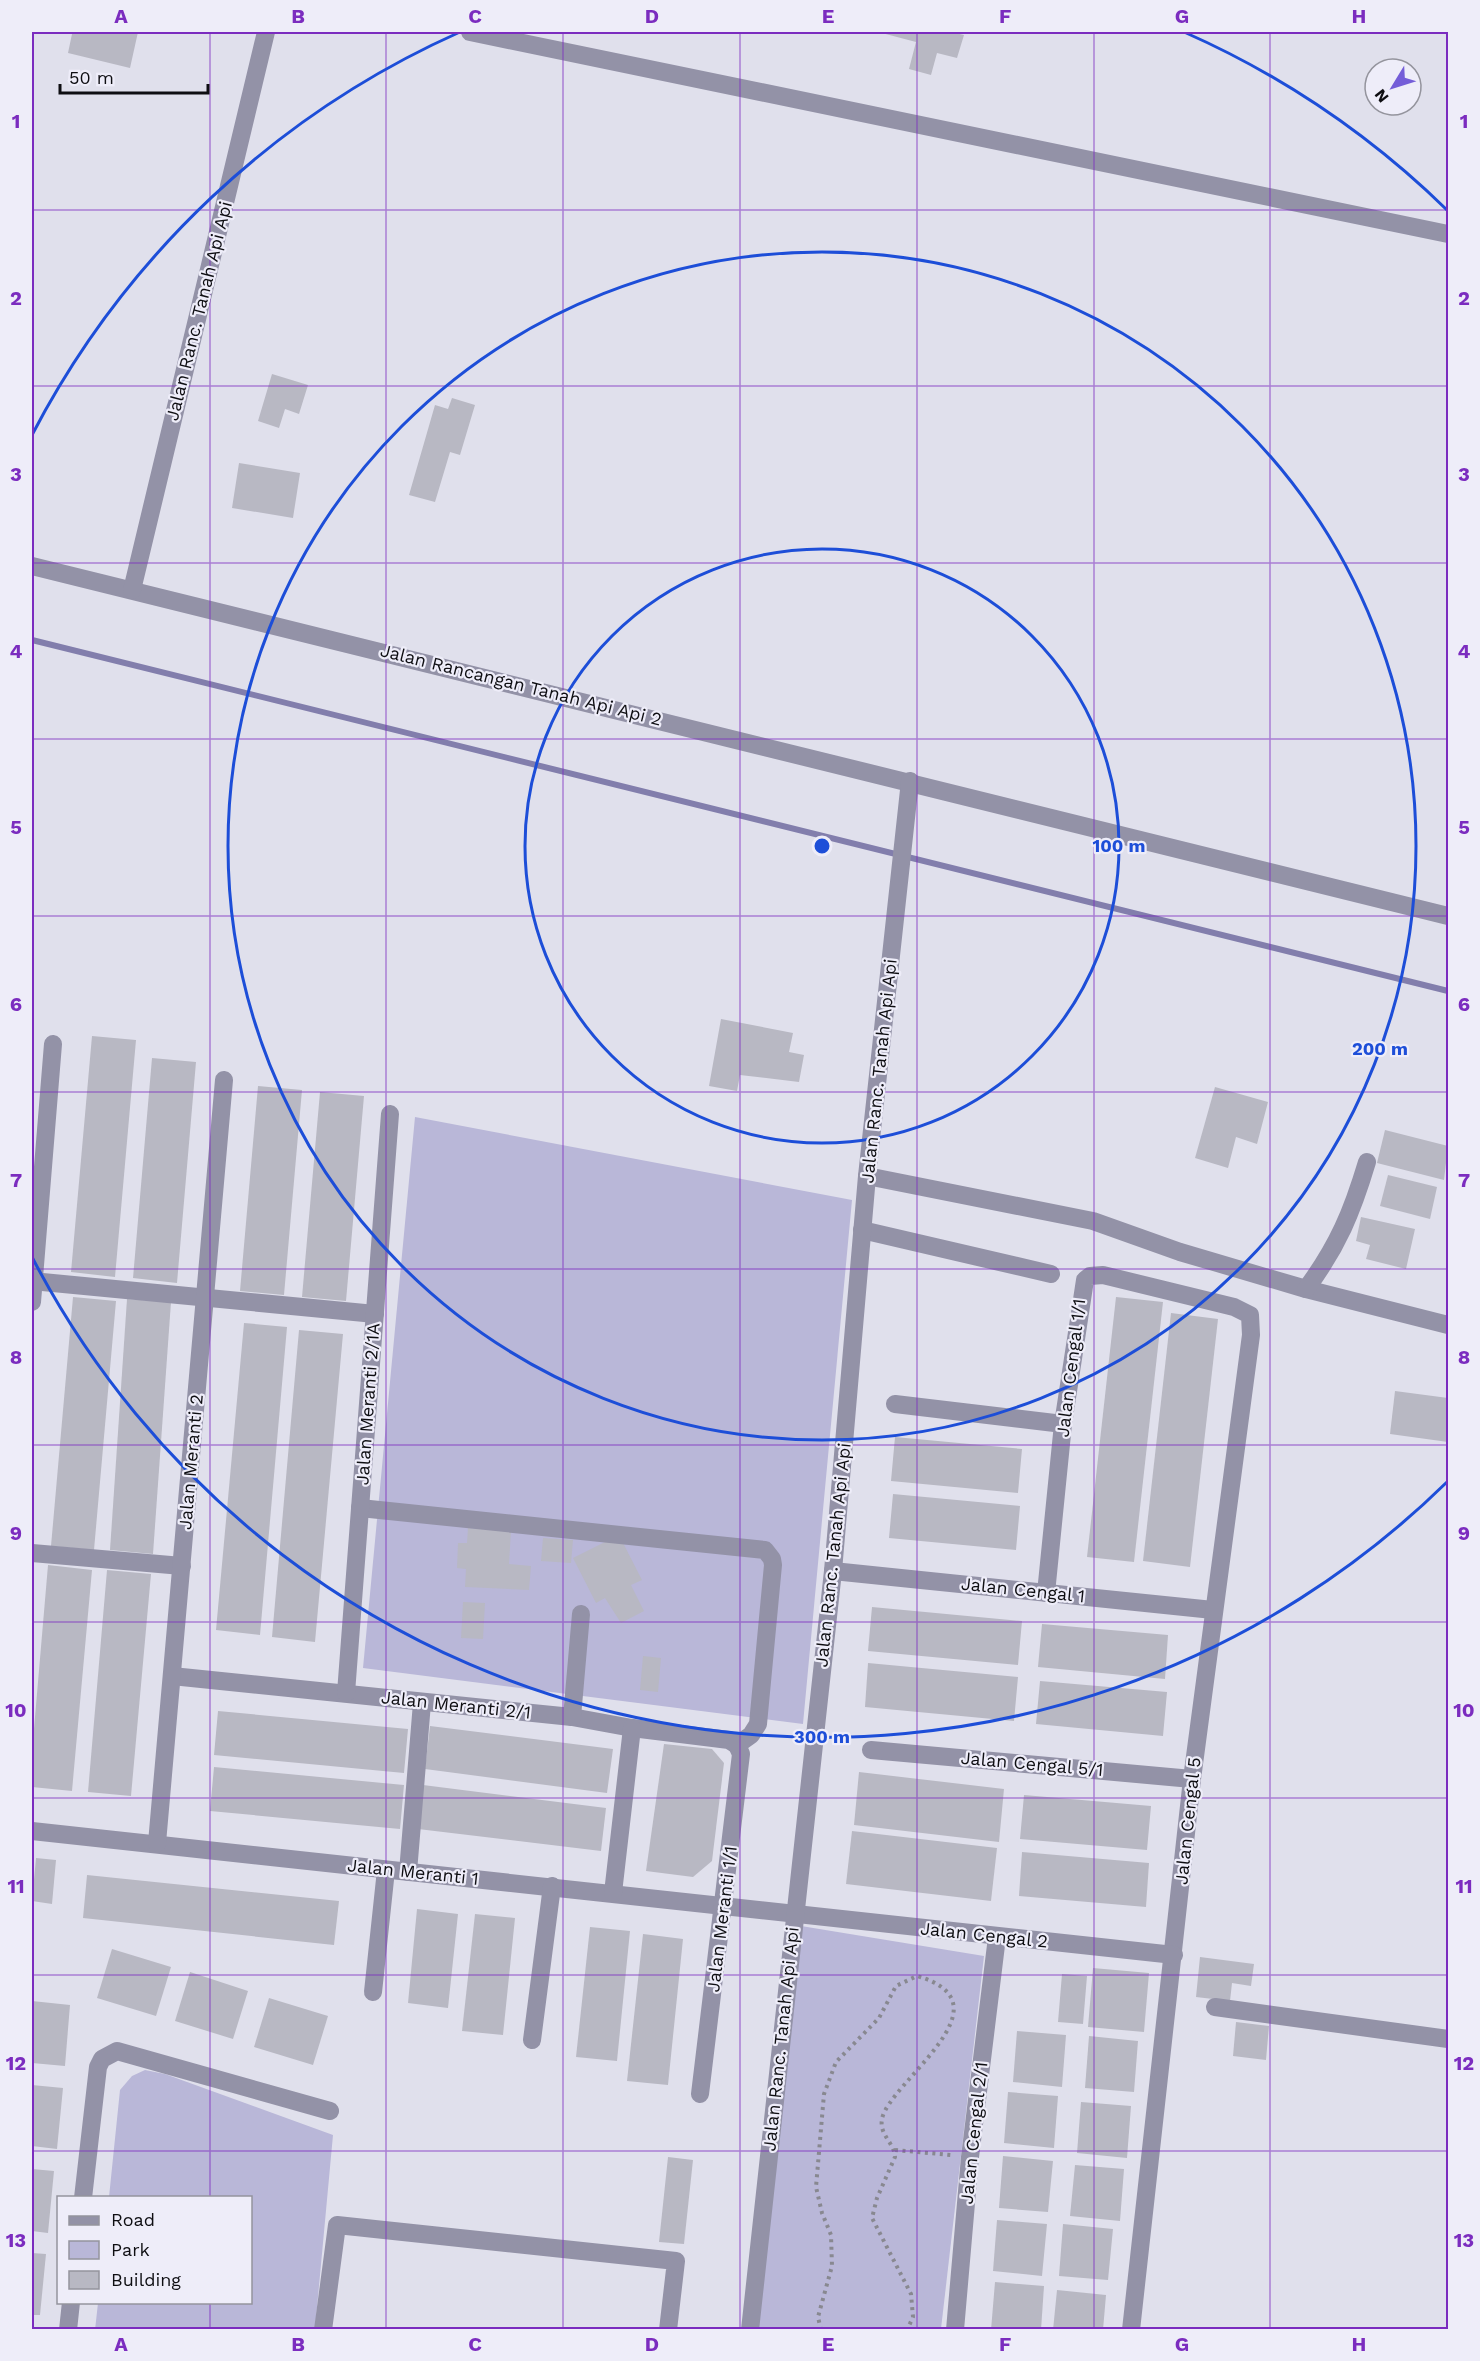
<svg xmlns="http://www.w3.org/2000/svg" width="1480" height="2361" viewBox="0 0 1480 2361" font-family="'Work Sans',sans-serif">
<rect width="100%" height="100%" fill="#e0e0ec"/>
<g fill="#b9b7d8">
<path d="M415,1117l437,83 -49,524 -440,-56z"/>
<path d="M801,1926l183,30 -43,373 -183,1z"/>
<path d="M145,2070l20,4 168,61 -18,194 -220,1 3,-27 152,-1v-104l-141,-1 11,-107 12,-14z"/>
</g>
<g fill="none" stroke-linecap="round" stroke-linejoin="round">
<path stroke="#827eac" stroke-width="6" d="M32,640l1416,351"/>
</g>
<g fill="#b8b8c3">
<path d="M64,32h74l-8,36 -62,-15 4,-19z"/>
<path d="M878,32h73l13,3 -7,23 -20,-5 -6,22 -22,-6 7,-27z"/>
<path d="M272,374l36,11 -9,29 -14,-5 -6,19 -21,-7z"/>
<path d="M452,398l23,7 -15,50 -10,-3 -15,50 -26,-7 26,-90 13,4z"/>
<path d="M239,463l61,10 -7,45 -61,-10z"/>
<path d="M721,1019l72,14 -4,19 15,3 -5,27 -59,-7 -3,16 -28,-5z"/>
<path d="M92,1036l44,4 -21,237 -44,-5z"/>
<path d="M152,1058l44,4 -19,221 -44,-5z"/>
<path d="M258,1086l44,4 -18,205 -44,-4z"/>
<path d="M1215,1087l53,15 -11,42 -21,-7 -8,31 -33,-10z"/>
<path d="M320,1092l44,4 -18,205 -44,-4z"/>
<path d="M1385,1130l63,16 -4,34 -67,-17z"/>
<path d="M1388,1175l49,12 -7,32 -50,-13z"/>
<path d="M1361,1217l54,12 -9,40 -40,-10 4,-14 -14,-4z"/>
<path d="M73,1297l43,4 -22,249 -43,-4z"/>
<path d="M1116,1297l47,5 -29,260 -47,-5z"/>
<path d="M127,1299l44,3 -18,252 -43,-4z"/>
<path d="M1171,1313l47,6 -28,248 -47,-6z"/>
<path d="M244,1323l43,4 -27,308 -44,-5z"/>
<path d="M299,1330l44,4 -28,308 -43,-5z"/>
<path d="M1395,1391l53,7v44l-58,-8z"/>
<path d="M895,1437l127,12 -4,44 -127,-12z"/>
<path d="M893,1494l127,12 -4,44 -127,-12z"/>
<path d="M468,1528l43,3 -2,33 22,2 -2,24 -64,-3 1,-18 -9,-1 1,-25h9z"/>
<path d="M619,1535l23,45 -11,5 13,26 -23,12 -16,-25 -9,5 -23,-45z"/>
<path d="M543,1538l30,2 -2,23 -30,-2z"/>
<path d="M48,1565l44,5 -20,221 -40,-4v-35z"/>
<path d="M107,1570l44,4 -20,222 -43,-4z"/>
<path d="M463,1602l22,1 -2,36 -22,-1z"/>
<path d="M872,1607l150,14 -4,44 -150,-14z"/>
<path d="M1042,1624l126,11 -3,44 -127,-12z"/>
<path d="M643,1656l18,2 -3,34 -18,-2z"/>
<path d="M868,1663l150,14 -4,44 -149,-14z"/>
<path d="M1040,1681l127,11 -4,44 -127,-12z"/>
<path d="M218,1711l190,18 -4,44 -190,-18z"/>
<path d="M430,1726l183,23 -6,44 -182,-24z"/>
<path d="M664,1744l48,5 12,14 -12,98 -19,16 -47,-6z"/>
<path d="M214,1767l190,18 -4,44 -190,-18z"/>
<path d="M859,1772l145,17 -5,53 -145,-17z"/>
<path d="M423,1785l183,23 -5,43 -183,-22z"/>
<path d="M1024,1795l127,11 -4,44 -127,-11z"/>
<path d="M852,1831l145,17 -6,53 -145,-17z"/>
<path d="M1022,1852l127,11 -3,44 -127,-11z"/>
<path d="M36,1858l20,2 -4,44 -20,-3z"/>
<path d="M87,1875l252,26 -5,44 -251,-27z"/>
<path d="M417,1909l41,5 -10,94 -40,-5z"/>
<path d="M475,1914l40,4 -12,117 -41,-4z"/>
<path d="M590,1927l40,4 -13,130 -41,-4z"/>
<path d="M643,1934l40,5 -15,146 -41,-4z"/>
<path d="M112,1949l59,18 -15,49 -59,-18z"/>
<path d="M1200,1957l54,7 -3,22 -19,-3 -2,18 -34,-4z"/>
<path d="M1093,1968l56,5 -5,59 -56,-5z"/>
<path d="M190,1972l58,19 -15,48 -58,-18z"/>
<path d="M1062,1974l25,2 -4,48 -25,-2z"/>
<path d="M269,1998l59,18 -15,49 -59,-18z"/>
<path d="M32,2001l38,4 -5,61 -33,-3z"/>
<path d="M1236,2022l33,4 -3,34 -33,-4z"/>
<path d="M1017,2031l49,4 -4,52 -49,-5z"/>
<path d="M1089,2036l49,5 -4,51 -49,-4z"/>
<path d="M32,2085l31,3 -6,61 -25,-3z"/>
<path d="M1008,2092l50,4 -4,52 -50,-5z"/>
<path d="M1081,2102l50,4 -4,52 -50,-5z"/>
<path d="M1003,2156l50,5 -5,51 -49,-4z"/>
<path d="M668,2157l25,3 -9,84 -25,-2z"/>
<path d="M1075,2165l49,4 -4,52 -50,-5z"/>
<path d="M32,2169l22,2 -6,62 -16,-2z"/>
<path d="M997,2220l50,4 -5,52 -49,-5z"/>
<path d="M1063,2224l50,5 -5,51 -49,-4z"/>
<path d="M32,2253l14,1 -6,61h-8z"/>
<path d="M995,2282l49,4 -3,44h-50z"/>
<path d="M1057,2290l49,5 -3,35h-50z"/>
</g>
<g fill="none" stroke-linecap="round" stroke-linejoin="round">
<g stroke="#888890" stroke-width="4" stroke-dasharray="3 4.5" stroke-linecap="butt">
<path d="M895,2150l56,5"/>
<path d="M821,2330l-3,-13 14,-51 -1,-31 -9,-22 -6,-26 8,-93 12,-32 43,-44 17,-32 21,-10c97,28 -28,106 -35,143 -3,16 12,23 13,38l-18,41 -5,20 39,76 2,23 -6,13"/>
</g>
<g stroke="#9392a7" stroke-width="18">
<path d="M470,32l978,202"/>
<path d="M32,566l1416,350"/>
<path d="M132,590l134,-558"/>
<path d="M867,1176l226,45 87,31 126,37 142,36"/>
<path d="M862,1230l189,44"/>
<path d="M32,1281l343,33"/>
<path d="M1306,1289c32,-43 46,-77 61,-127"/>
<path d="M32,1302l21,-258"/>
<path d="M895,1404l168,20"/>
<path d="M360,1508l405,42 7,9 1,6 -15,159 -7,11 -14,10"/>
<path d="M32,1553l150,13"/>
<path d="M833,1571l380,39"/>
<path d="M1046,1593l17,-169 22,-144 5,-4 13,-1 131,32 16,8 1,20 -59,444 -61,551"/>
<path d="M172,1676l400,41 60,11 97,12 8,5"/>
<path d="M346,1693l44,-579"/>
<path d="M572,1717l9,-103"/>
<path d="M871,1750l321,29"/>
<path d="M32,1831l1142,124"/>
<path d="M157,1843l67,-763"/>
<path d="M408,1872l14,-169"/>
<path d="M613,1893l19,-165"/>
<path d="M373,1992l13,-122"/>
<path d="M1215,2007l233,32"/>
<path d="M532,2040l20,-154"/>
<path d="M700,2094l41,-340 -4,-9"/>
<path d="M83,2198l15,-131 4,-8 15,-8 213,60"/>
<path d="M68,2330l3,-28"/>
<path d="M323,2330l14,-105 339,36 -8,69"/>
<path d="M750,2330l83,-759 34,-395 43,-395"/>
<path d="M955,2330l15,-173 27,-220"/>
</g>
</g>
<path fill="none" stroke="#7b2cbf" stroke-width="1.5" stroke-opacity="0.55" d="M210,32v2166M386,32v2298M563,32v2298M740,32v2298M917,32v2298M1094,32v2298M1270,32v2298M32,210h1416M32,386h1416M32,563h1416M32,739h1416M32,916h1416M32,1092h1416M32,1269h1416M32,1445h1416M32,1622h1416M32,1798h1416M32,1975h1416M32,2151h1416M210,2302v28"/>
<g fill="none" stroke="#1d4ed8" stroke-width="3">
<circle cx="822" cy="846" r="297"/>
<circle cx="822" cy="846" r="594"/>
<path d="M1447 1482A891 891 0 0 1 32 1257M32 435A891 891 0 0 1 460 32M1184 32A891 891 0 0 1 1447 210"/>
</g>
<g text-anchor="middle" stroke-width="4.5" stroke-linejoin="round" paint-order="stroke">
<g font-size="18" fill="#0e0e12" stroke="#eeedf9">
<text transform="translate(199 311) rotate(-76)" y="6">Jalan Ranc. Tanah Api Api</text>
<text transform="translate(521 685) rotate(14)" y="6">Jalan Rancangan Tanah Api Api 2</text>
<text transform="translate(879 1071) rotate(-84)" y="6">Jalan Ranc. Tanah Api Api</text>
<text transform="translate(1071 1368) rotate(-83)" y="6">Jalan Cengal 1/1</text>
<text transform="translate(368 1404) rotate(-86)" y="6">Jalan Meranti 2/1A</text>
<text transform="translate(191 1462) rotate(-85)" y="6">Jalan Meranti 2</text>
<text transform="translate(833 1555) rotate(-84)" y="6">Jalan Ranc. Tanah Api Api</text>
<text transform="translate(1023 1590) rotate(6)" y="6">Jalan Cengal 1</text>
<text transform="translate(456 1705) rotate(6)" y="6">Jalan Meranti 2/1</text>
<text transform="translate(1032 1764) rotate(5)" y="6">Jalan Cengal 5/1</text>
<text transform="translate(1188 1821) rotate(-84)" y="6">Jalan Cengal 5</text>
<text transform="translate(413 1872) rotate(6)" y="6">Jalan Meranti 1</text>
<text transform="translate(722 1919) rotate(-83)" y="6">Jalan Meranti 1/1</text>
<text transform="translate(984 1935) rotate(6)" y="6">Jalan Cengal 2</text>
<text transform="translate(781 2039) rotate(-84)" y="6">Jalan Ranc. Tanah Api Api</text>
<text transform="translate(974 2133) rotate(-84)" y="6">Jalan Cengal 2/1</text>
</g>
</g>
<circle cx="822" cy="846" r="9" fill="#1d4ed8" stroke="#eeedf9" stroke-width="3"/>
<g font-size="18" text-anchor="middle" font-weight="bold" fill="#1d4ed8" stroke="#eeedf9" stroke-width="4.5" stroke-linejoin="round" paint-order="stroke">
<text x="1119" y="852">100 m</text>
<text x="1380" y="1055">200 m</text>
<text x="822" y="1743">300 m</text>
</g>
<rect width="1480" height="2361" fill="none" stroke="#eeedf9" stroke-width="66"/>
<rect x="57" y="2196" width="195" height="108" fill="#eeedf9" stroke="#94949d" stroke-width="1.5"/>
<rect x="69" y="2216" width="30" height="9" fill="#9392a7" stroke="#94949d" stroke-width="1.5"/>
<text x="111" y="2226" font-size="18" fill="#0e0e12">Road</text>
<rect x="69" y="2241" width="30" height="18" fill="#b9b7d8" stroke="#94949d" stroke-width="1.5"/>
<text x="111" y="2256" font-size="18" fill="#0e0e12">Park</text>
<rect x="69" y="2271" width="30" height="18" fill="#b8b8c3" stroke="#94949d" stroke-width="1.5"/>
<text x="111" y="2286" font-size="18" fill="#0e0e12">Building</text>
<g transform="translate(1393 87) rotate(232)"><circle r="28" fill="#eeedf9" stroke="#94949d" stroke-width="1.5"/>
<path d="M0-4.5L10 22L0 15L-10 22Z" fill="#745dd8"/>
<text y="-9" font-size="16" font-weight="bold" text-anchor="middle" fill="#0e0e12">N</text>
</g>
<path d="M60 84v9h148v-9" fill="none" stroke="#0e0e12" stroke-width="3"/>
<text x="69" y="84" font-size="18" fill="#0e0e12" stroke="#eeedf9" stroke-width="4.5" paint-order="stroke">50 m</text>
<rect x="33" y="33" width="1414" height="2295" fill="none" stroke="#7b2cbf" stroke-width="2"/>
<g font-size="20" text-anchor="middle" font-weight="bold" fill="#7b2cbf">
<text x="121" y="23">A</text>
<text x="298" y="23">B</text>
<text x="475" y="23">C</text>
<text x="652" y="23">D</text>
<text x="828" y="23">E</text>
<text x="1005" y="23">F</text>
<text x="1182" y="23">G</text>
<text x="1359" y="23">H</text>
<text x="16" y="128">1</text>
<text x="1464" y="128">1</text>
<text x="16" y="305">2</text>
<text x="1464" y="305">2</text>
<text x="16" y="481">3</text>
<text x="1464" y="481">3</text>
<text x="16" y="658">4</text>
<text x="1464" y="658">4</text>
<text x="16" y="834">5</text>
<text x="1464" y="834">5</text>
<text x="16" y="1011">6</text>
<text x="1464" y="1011">6</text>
<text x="16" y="1187">7</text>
<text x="1464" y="1187">7</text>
<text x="16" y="1364">8</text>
<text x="1464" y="1364">8</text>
<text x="16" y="1540">9</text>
<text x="1464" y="1540">9</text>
<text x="16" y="1717">10</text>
<text x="1464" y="1717">10</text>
<text x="16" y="1893">11</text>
<text x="1464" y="1893">11</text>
<text x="16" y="2070">12</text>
<text x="1464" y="2070">12</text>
<text x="16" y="2247">13</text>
<text x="1464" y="2247">13</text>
<text x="121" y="2351">A</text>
<text x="298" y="2351">B</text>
<text x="475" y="2351">C</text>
<text x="652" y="2351">D</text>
<text x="828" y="2351">E</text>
<text x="1005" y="2351">F</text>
<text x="1182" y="2351">G</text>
<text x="1359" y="2351">H</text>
</g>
</svg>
